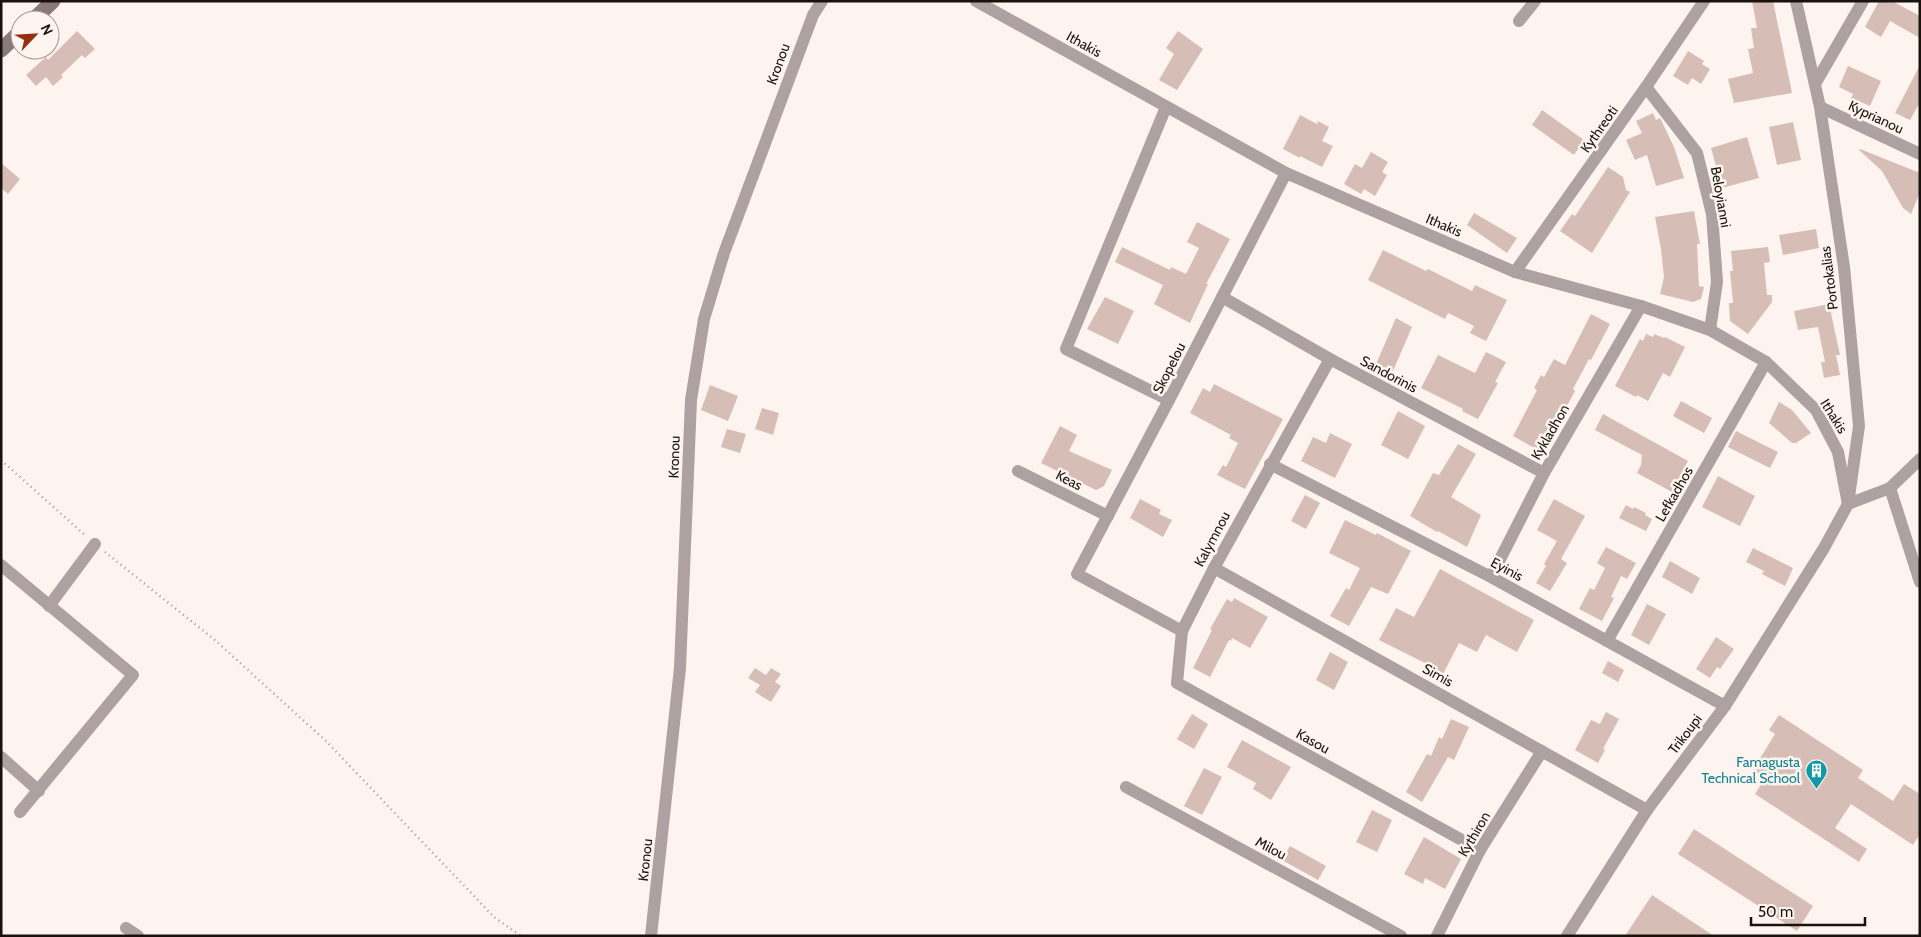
<svg xmlns="http://www.w3.org/2000/svg" width="1921" height="937" viewBox="0 0 1921 937" font-family="Cabin,sans-serif">
<rect width="100%" height="100%" fill="#fdf4ef"/>
<g fill="#d6beb6">
<path d="M1752,1h21l19,92 -58,10 -6,-24 25,-6 -5,-24 6,-1 -3,-20h6z"/>
<path d="M1879,1h13l28,15v22l-30,-17 -9,16 -16,-10z"/>
<path d="M77,31l18,18 -10,9 -3,-3 -21,20 2,2 -10,9 -7,-9 -10,9 -10,-11 20,-18 2,3z"/>
<path d="M1178,31l25,18 -26,41 -18,-10 15,-26 -8,-6z"/>
<path d="M1688,51l16,10 -2,3 8,5 -9,15 -9,-6 -4,7 -15,-9z"/>
<path d="M1920,65v37l-10,18 -15,-7z"/>
<path d="M1848,66l33,15 -11,25 -19,-8 2,-4 -14,-7z"/>
<path d="M1542,110l42,30 -10,15 -42,-30z"/>
<path d="M1653,113l3,7 4,-2 2,4 12,25 10,31 -28,8 -9,-31 -12,5 -9,-20 16,-7 -6,-12z"/>
<path d="M1300,115l17,9 1,-3 11,6 -7,14 11,5 -11,21 -22,-11v2l-17,-9z"/>
<path d="M1793,122l8,38 -24,5 -8,-38z"/>
<path d="M1747,137l12,41 -37,10 -11,-40z"/>
<path d="M1860,149l60,24v19l-9,22 -8,-6 -21,-37 -23,-21z"/>
<path d="M1371,152l17,10 -6,10 5,3 -12,21 -11,-7 -3,5 -17,-10 11,-20 7,4z"/>
<path d="M1,163l19,16 -12,15 -7,-6z"/>
<path d="M1608,167l15,10 3,13 4,2 -38,61 -32,-22 12,-17 3,2z"/>
<path d="M1694,211l6,33h-3l2,42 5,1 -3,12 -8,3 -33,-8 4,-17 -3,-28 -6,-32z"/>
<path d="M1474,213l43,25 -10,15 -40,-28z"/>
<path d="M1197,222l33,17 -24,45h2l-18,39 -36,-19 9,-19 -48,-23 7,-15 48,23 1,-3 15,7 13,-26 -12,-6z"/>
<path d="M1816,229l3,19 -36,7 -4,-20z"/>
<path d="M1768,247l2,15 -6,1 3,32h5v7l-24,32 -18,-13 -1,-18h4l-3,-32h3l-2,-20z"/>
<path d="M1383,250l43,21 2,-2 44,22 3,-6 32,15 -21,41 -16,-8 4,-7 -26,-13 -3,6 -77,-39z"/>
<path d="M1105,297l29,14 -16,33 -31,-15z"/>
<path d="M1829,304l11,51h-4l4,20 -16,3 -3,-16h4l-7,-35 -20,3 -4,-19z"/>
<path d="M1591,314l19,10 -19,36 -2,-1 -16,30 2,2 -15,28 -8,17 2,1 -9,17 -32,-18 24,-46 -3,-2 7,-13 3,2 10,-18 11,6z"/>
<path d="M1396,318l16,9 -19,44 -17,-7z"/>
<path d="M1646,334l7,3 1,-3 10,4 1,-1 20,10 -15,30 -7,-4 -15,28 -11,-6 -1,2 -21,-11 25,-47 3,2z"/>
<path d="M1486,352l20,10 -11,20 3,1 -20,36 -16,-8 1,-2 -42,-21 17,-33 37,18z"/>
<path d="M1214,384l69,35 -38,70 -28,-14 6,-10 3,2 12,-24 -9,-5 2,-3 -41,-22 13,-25 7,4z"/>
<path d="M710,385l28,11 -10,25 -27,-11z"/>
<path d="M1681,401l31,17 -8,15 -31,-17z"/>
<path d="M1779,402l13,8 19,23 -15,10h-4l-23,-20z"/>
<path d="M762,408l17,5 -6,22 -18,-6z"/>
<path d="M1398,411l27,15 -17,33 -27,-14z"/>
<path d="M1603,414l85,47 -16,31 -35,-19 4,-8 1,-10 -47,-25z"/>
<path d="M1060,426l17,9 -8,16 43,19 -8,16 -8,4 -55,-27z"/>
<path d="M727,429l19,5 -6,19 -19,-6z"/>
<path d="M1736,431l42,21 -8,16 -42,-21z"/>
<path d="M1330,433l22,11 -17,34 -34,-17 12,-24 13,6z"/>
<path d="M1458,444l18,10 -25,43 30,18 -14,32 -29,-16 -1,1 -27,-16 23,-43 6,2z"/>
<path d="M1718,476l37,20 -15,30 -38,-19z"/>
<path d="M1305,495l15,8 -14,26 -15,-8z"/>
<path d="M1140,499l21,11 -2,4 13,6 -9,17 -33,-19z"/>
<path d="M1554,499l31,17 -24,43 6,4 -17,28 -14,-8 10,-17 -2,-2 13,-23 -20,-11z"/>
<path d="M1626,505l7,4 1,-2 12,6 -1,2 7,4 -6,12 -27,-13z"/>
<path d="M1345,520l31,15 1,-2 34,18 -23,43 -17,-7 -22,39 -19,-10 16,-28 3,2 11,-22 -31,-15z"/>
<path d="M1606,547l30,16 -9,16 -6,-3 -10,21 3,1 -12,23 -23,-12 11,-21 4,2 11,-22 -8,-5z"/>
<path d="M1753,548l40,20 -8,18 -23,-12 2,-3 -18,-9z"/>
<path d="M1670,561l30,17 -8,16 -30,-17z"/>
<path d="M1440,569l94,51 -17,32 -31,-17 -9,17 -18,-9 -18,35 -17,-9 3,-5 -48,-24 17,-32 18,9z"/>
<path d="M1234,598l34,19 -18,31 -18,-10 -1,3 -2,-1 -19,37 -17,-9 19,-38 -2,-1 17,-30 5,3z"/>
<path d="M1647,604l19,10 -17,31 -18,-10z"/>
<path d="M1716,637l18,12 -14,20 -3,-2 -7,11 -14,-9z"/>
<path d="M1330,652l18,10 -14,28 -18,-10z"/>
<path d="M1608,661l16,9 -6,12 -16,-9z"/>
<path d="M755,668l11,7 5,-7 10,6 -6,8 6,4 -10,16 -16,-10 5,-7 -12,-7z"/>
<path d="M1606,712l13,7 -16,30 2,1 -7,13 -23,-13 16,-30 9,4z"/>
<path d="M1192,714l16,10 -14,25 -17,-10z"/>
<path d="M1779,715l84,55 -5,8 35,23 11,-17 16,10v40l-7,11 -62,-41 -16,24 32,21 -8,13 -104,-68 10,-16 -12,-8 22,-36 -6,-4z"/>
<path d="M1451,719l18,8 -15,33 -6,-3 -26,45 -16,-10 21,-38 4,2 8,-19 3,2z"/>
<path d="M1242,740l49,27 -20,33 -18,-11 3,-6 -29,-16z"/>
<path d="M1204,768l18,9 -20,38 -18,-9z"/>
<path d="M1372,810l20,10 -15,32 -21,-10z"/>
<path d="M1694,829l119,77 -16,25 -119,-77z"/>
<path d="M1424,837l37,22 -16,30 -20,-11 -2,6 -19,-10z"/>
<path d="M1290,846l36,20 -8,14 -36,-20z"/>
<path d="M1652,895l62,41h-89z"/>
</g>
<g fill="none" stroke-linecap="round" stroke-linejoin="round">
<g stroke="#a19994" stroke-width="2.5" stroke-dasharray="1 4" stroke-linecap="butt">
<path d="M1,460l85,76"/>
<path d="M105,552l111,89 110,100 168,176 27,19"/>
</g>
<g stroke="#ada1a2" stroke-width="12">
<path d="M976,1l310,172 229,99 126,34 69,24 56,32 50,48 22,42 10,52 42,-16 30,-29"/>
<path d="M1519,21l16,-20"/>
<path d="M1815,84l48,-83"/>
<path d="M1646,87l51,66 15,61 5,68 -7,48"/>
<path d="M1166,107l-100,242 103,51"/>
<path d="M1820,107l100,47"/>
<path d="M1286,173l-117,227 -92,174 105,57 32,-63 116,-209"/>
<path d="M1515,272l131,-185 58,-86"/>
<path d="M1222,297l108,62 214,114"/>
<path d="M1270,464l221,113 234,129"/>
<path d="M1018,471l90,45"/>
<path d="M1890,488l30,94"/>
<path d="M1,565l132,110 -113,137"/>
<path d="M1214,568l433,242"/>
<path d="M1491,577l53,-104 97,-167"/>
<path d="M49,606l46,-62"/>
<path d="M1182,631l-5,52 303,167"/>
<path d="M1607,641l159,-279"/>
<path d="M1,757l38,34"/>
<path d="M1126,787l275,149"/>
<path d="M126,928l12,8"/>
<path d="M651,936l29,-268 11,-268 13,-81 20,-66 89,-238 9,-14"/>
<path d="M1437,936l43,-86 62,-99"/>
<path d="M1567,936l80,-126 78,-104 99,-158 24,-44 11,-78 -15,-159 -24,-160 -24,-106"/>
</g>
<g stroke="#89797a" stroke-width="15">
<path d="M33,20l20,-19"/>
<path d="M1,50l19,-18"/>
</g>
</g>
<defs>
<symbol id="building-pin" viewBox="-11 -11 22 30"><path d="M0 17L-7.5 6A9.5 9.5 0 1 1 7.5 6Z" fill="#0f9aa8" stroke="#fdf4ef"/><path d="M-4-6H4V6H1V3H-1V6H-4ZM-2.5-4.3h1.7v1.8h-1.7ZM.8-4.3h1.7v1.8H.8ZM-2.5-1h1.7V.8h-1.7ZM.8-1h1.7V.8H.8Z" fill="#fff"/></symbol>
</defs>
<g fill-rule="evenodd">
<use href="#building-pin" x="1804" y="758" width="25" height="34"/>
</g>
<g text-anchor="middle" stroke-width="5" stroke-linejoin="round" paint-order="stroke">
<g font-size="14" fill="#19120d" stroke="#fdf4ef">
<text transform="translate(1084 44) rotate(29)" y="5">Ithakis</text>
<text transform="translate(778 64) rotate(-70)" y="5">Kronou</text>
<text transform="translate(1876 117) rotate(25)" y="5">Kyprianou</text>
<text transform="translate(1599 129) rotate(-55)" y="5">Kythreoti</text>
<text transform="translate(1721 197) rotate(80)" y="5">Beloyianni</text>
<text transform="translate(1444 225) rotate(23)" y="5">Ithakis</text>
<text transform="translate(1829 278) rotate(-97)" y="5">Portokalias</text>
<text transform="translate(1169 368) rotate(-63)" y="5">Skopelou</text>
<text transform="translate(1389 374) rotate(28)" y="5">Sandorinis</text>
<text transform="translate(1834 416) rotate(58)" y="5">Ithakis</text>
<text transform="translate(1550 432) rotate(-60)" y="5">Kykladhon</text>
<text transform="translate(674 457) rotate(-88)" y="5">Kronou</text>
<text transform="translate(1069 480) rotate(27)" y="5">Keas</text>
<text transform="translate(1674 494) rotate(-60)" y="5">Lefkadhos</text>
<text transform="translate(1212 539) rotate(-62)" y="5">Kalymnou</text>
<text transform="translate(1507 569) rotate(28)" y="5">Eyinis</text>
<text transform="translate(1438 675) rotate(29)" y="5">Simis</text>
<text transform="translate(1685 734) rotate(-53)" y="5">Trikoupi</text>
<text transform="translate(1313 741) rotate(29)" y="5">Kasou</text>
<text transform="translate(1474 834) rotate(-60)" y="5">Kythiron</text>
<text transform="translate(1271 848) rotate(28)" y="5">Milou</text>
<text transform="translate(645 860) rotate(-84)" y="5">Kronou</text>
</g>
<g font-size="14" fill="#0d838f" stroke="#fdf4ef" text-anchor="end">
<text x="1800" y="767">Famagusta<tspan x="1800" dy="16">Technical School</tspan></text>
</g>
</g>
<rect width="1921" height="937" fill="none" stroke="#19120d" stroke-width="5"/>
<g transform="translate(35 35) rotate(65)"><circle r="24" fill="#fdf4ef" stroke="#a29a95"/>
<path d="M0-4L9 19L0 12L-9 19Z" fill="#962e13"/>
<text y="-8" font-size="14" font-weight="bold" text-anchor="middle" fill="#19120d">N</text>
</g>
<path d="M1751 917v8h114v-8" fill="none" stroke="#19120d" stroke-width="2.5"/>
<text x="1758" y="917" font-size="15" fill="#19120d" stroke="#fdf4ef" stroke-width="4" paint-order="stroke">50 m</text>
</svg>
